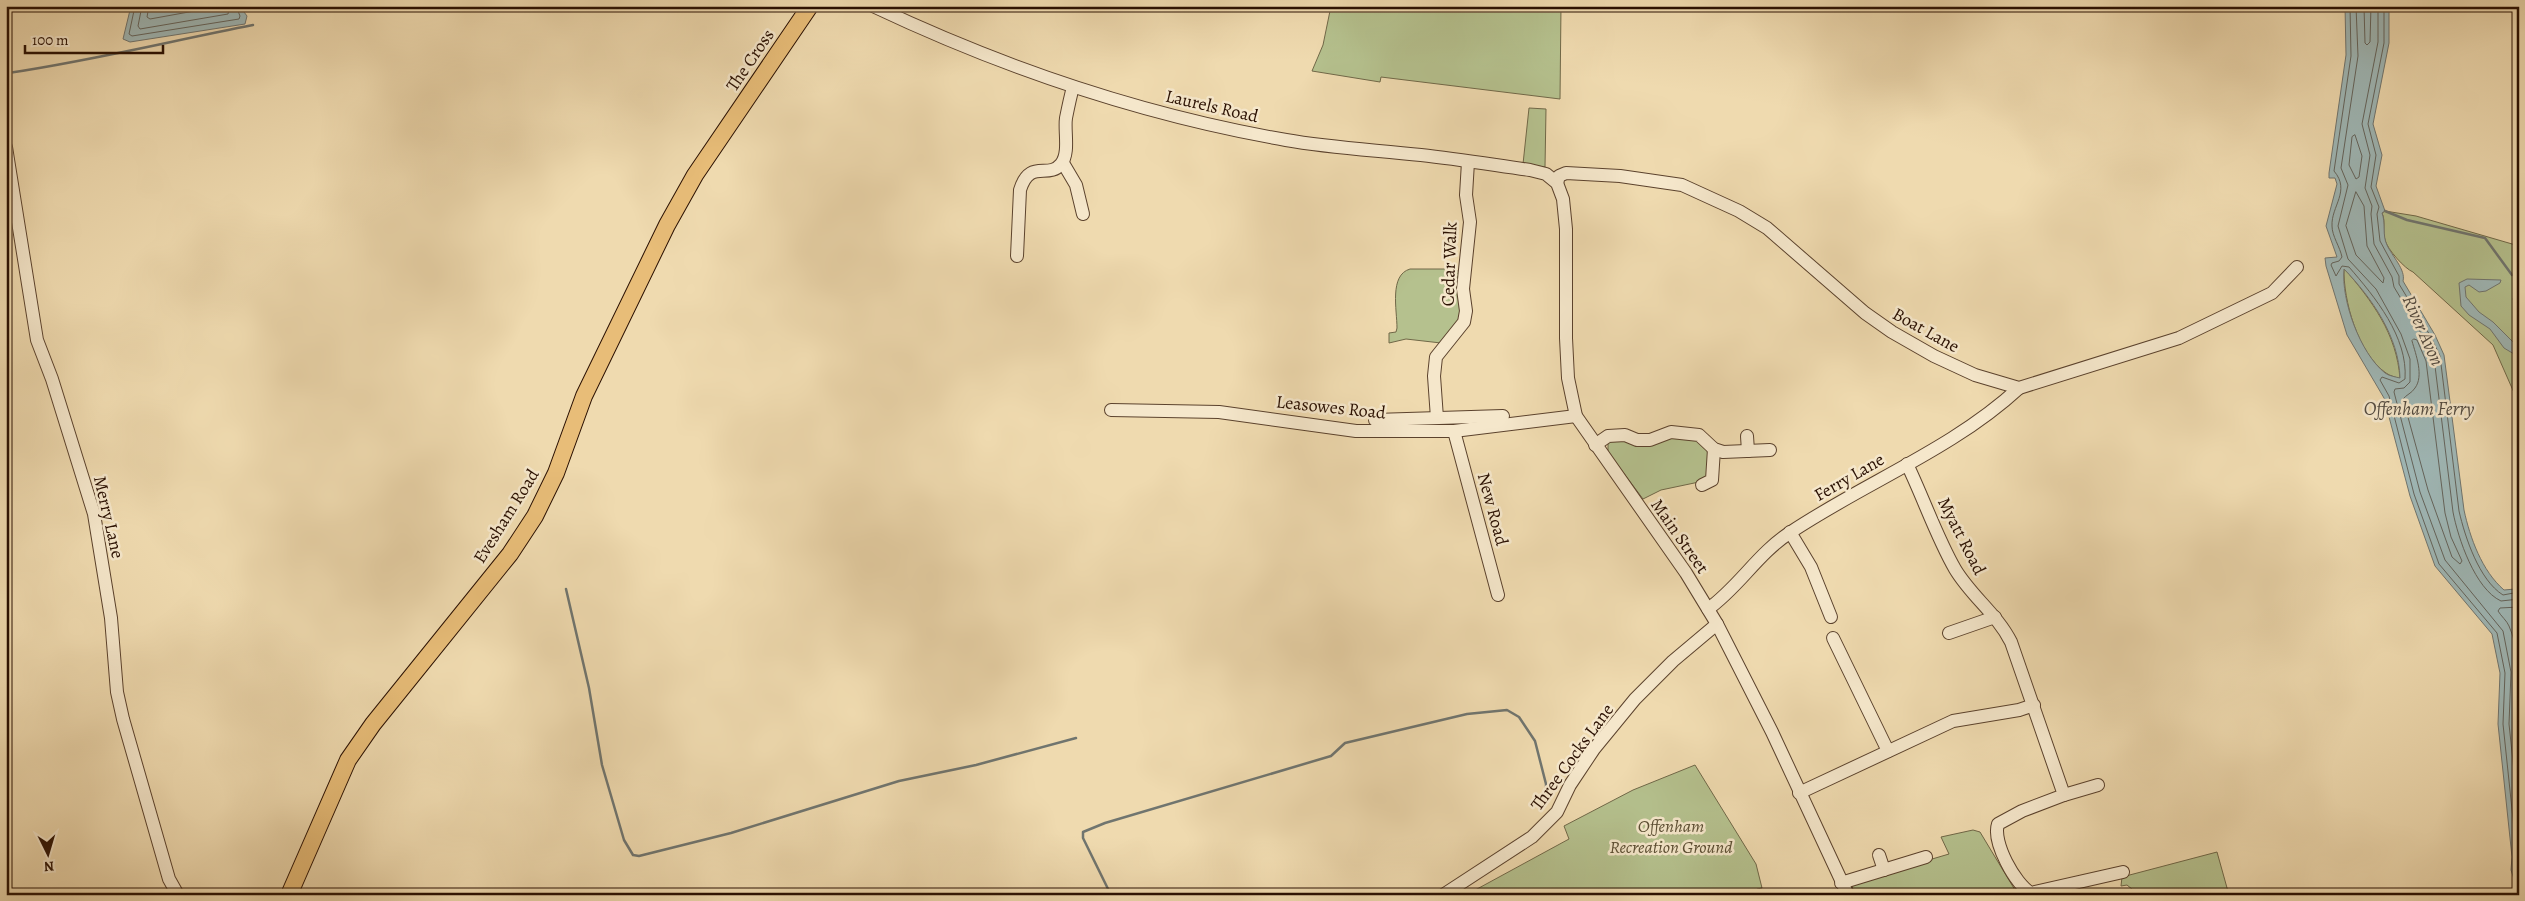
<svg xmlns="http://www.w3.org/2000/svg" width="2525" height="901" viewBox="0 0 2525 901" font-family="Alegreya,serif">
<rect width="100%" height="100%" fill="#efdaaf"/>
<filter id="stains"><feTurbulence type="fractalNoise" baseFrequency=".004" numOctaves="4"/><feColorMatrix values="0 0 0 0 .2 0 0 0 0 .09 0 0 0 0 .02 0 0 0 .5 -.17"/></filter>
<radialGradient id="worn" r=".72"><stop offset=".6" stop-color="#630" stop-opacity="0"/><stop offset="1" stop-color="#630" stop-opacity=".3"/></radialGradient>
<g fill="#b5c18e" stroke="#706848">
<path d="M1331,6h230l-1,93 -179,-22 -1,5 -68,-11 11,-26z"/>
<path d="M1529,108l17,1 -1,58 -22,-3z"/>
<path d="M2385,211l31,5 103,30v38l-6,15 6,17v88l-26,-59 -80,-73c-8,-3 -26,-23 -28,-32 -3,-9 1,-19 -3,-27z"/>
<path d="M2344,268c28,33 53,66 56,111 -4,-2 -10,-3 -14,-6 -28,-19 -43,-73 -42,-105z"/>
<path d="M1410,269h45l5,4 2,44 -21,26 -35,-4 -17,4v-10l7,-1 1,-4c0,-18 -8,-53 13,-59z"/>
<path d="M1663,437h31l13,9 2,28 -10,8 -38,8 -18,9 -35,-47v-11z"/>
<path d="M1695,765l61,99 6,24 -5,1 2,6h-293l103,-56 -5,-13 69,-36z"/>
<path d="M1973,830l7,2 38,63h-163l-4,-12 98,-29 -8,-17z"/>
<path d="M2217,852l12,43h-90l-12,-10 -6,1 1,-9z"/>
</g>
<g fill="#9fb8b7" stroke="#70756f" fill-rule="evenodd">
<path d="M131,6h99l11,2 6,8 -2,8 -115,18 -7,-3z"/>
<path d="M2345,6h44v37l-16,81 9,31 -6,31 9,25 -3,2c4,10 0,22 5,32 5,11 19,25 16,36l32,54 9,20 20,155c6,28 18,61 40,80l11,-1 4,-5v311l-8,-25 1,-13 -14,-133 2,-51 -8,-39 -57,-68 -25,-70 -26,-98 -37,-63 -21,-69 -1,-8 12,-1 -11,-31 11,-42 -2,-6h-6v-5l17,-118zM2344,269c28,29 55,68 56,109 -4,-1 -11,-2 -15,-5 -25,-20 -44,-73 -41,-104z"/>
<path d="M2467,279l34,1 -1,3 -14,8 -7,1 -10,-7 -4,2 1,10 13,15 14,10 26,26v9l-15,-9 -14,-19 -21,-14 -8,-9 -2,-23z"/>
</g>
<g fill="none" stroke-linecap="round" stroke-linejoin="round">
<g stroke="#64645c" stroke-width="1">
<path d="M135,6l-6,28 3,2 107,-17 1,-3 -4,-10"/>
<path d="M142,6l-4,20 2,3 88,-15 2,-8"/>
<path d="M149,6l-2,11 3,2 72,-13"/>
<path d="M2350,6l1,50 -17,115c17,20 -3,35 -2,55 0,10 8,21 10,31l-3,4 -7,2 -1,2 5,11 6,-10 7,1c26,30 59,70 56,112l-6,4 -17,-6 -2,3 9,16 25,98 25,70 58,69 8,40 -2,51 14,133 -1,12 3,8"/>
<path d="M2356,6l2,50 -17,112 7,17 -10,41 10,33 28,30 25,45 9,25v23l-6,6 -9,1 -1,3 26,100 25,68 58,71 8,41 -2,52 10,94"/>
<path d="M2364,6l1,37 2,2 3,-3 1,-36"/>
<path d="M2378,6v36l-16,82 8,31 -5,33 7,18 -1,8 3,30 18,33 2,10 21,35 19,36 19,154c5,26 22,77 48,89l18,-2"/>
<path d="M2384,6v37l-16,81 8,31 -5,32 8,20 -2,7 3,27 19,35v8l32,53 9,19 19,155c6,26 20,69 44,84l16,-3"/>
<path d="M2355,135l7,21 -3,21 -3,2 -7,-14 3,-28z"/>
<path d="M2356,192l8,14 3,40 17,32 -1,5 -27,-28 -10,-29z"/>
<path d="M2414,339l3,1 9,21 19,152 6,24 11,24 -2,3 -8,-7 -24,-67 -25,-91c3,-4 9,-6 12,-11 9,-12 1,-33 -3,-47z"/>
<path d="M2519,607l-19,1 -2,3c3,5 9,10 11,15 16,37 6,81 10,120"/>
</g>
<g stroke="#70756f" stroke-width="2.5">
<path d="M8,73c82,-12 163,-32 245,-48"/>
<path d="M2385,211l22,9 78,18 27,37"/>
<path d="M566,589l23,99 13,77 22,75 9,15 6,1 92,-23 168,-52 77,-16 100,-27"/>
<path d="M1111,895l-28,-57v-6l22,-9 226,-67 14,-13 122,-29 40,-4 12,7 16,24 11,43v11"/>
</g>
<defs>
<g id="minor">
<path d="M873,6c131,62 269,109 413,134 45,8 90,10 135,15 37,4 73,10 109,15l16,4 11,9 6,16 3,30v109l2,40 8,38 110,157 31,51 55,108 76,163"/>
<path d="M6,147l31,193 15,39 42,135 17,104 6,74 6,27 46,160 9,16"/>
<path d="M1063,163l13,22 7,29"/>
<path d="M1557,183l2,-7 7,-3 54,3 62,9 57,26 28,17 98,85 27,19 42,24 41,19 44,13 160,-50 93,-45 25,-26"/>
<path d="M1017,256l3,-66c10,-32 28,-10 41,-26 9,-11 3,-33 5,-46 2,-10 4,-20 7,-31"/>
<path d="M1111,410l108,2 137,19h98l122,-15"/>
<path d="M1437,418l-3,-42 2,-19 28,-35 2,-11 -3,-22 7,-67 -4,-27 2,-33"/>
<path d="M1375,420l128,-4"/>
<path d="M1454,431l44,164"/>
<path d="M1747,436l1,15"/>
<path d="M1595,445l13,-9 17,-1 12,5h13l21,-8 28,3 15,14 9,3 47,-2"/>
<path d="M1907,464c16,33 30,74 48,105 16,27 42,45 56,73l53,153 -42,16 -24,13c-6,18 17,60 33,69l92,-21"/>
<path d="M1702,485l10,-5 2,-31"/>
<path d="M1790,532l21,35 20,50"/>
<path d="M1708,609c31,-22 50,-56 83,-77 75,-50 162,-83 228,-144"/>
<path d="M1949,633l46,-16"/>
<path d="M1833,638l55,113"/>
<path d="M1799,793l154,-72 66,-11 15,-5"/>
<path d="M2064,795l34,-10"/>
<path d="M1879,855l5,15"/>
<path d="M1841,883l85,-26"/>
<path d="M1443,895l89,-58 25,-25 13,-27 24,-36 41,-50 38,-38 44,-37"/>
</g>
<path id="major" d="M289,895l59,-135 25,-36 137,-170 25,-38 21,-43 28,-77 83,-171 28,-50 115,-169"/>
</defs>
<use href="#minor" stroke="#5b422d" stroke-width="14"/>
<use href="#major" stroke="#2a1002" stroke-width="18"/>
<use href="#minor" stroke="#f5e7cb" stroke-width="12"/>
<use href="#major" stroke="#e8bd78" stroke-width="16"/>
</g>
<g text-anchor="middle" stroke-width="5" stroke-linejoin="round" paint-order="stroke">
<g font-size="18" fill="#2a1002" stroke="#f5e7cb">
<text transform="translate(750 60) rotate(-56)" y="6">The Cross</text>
<text transform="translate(1212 106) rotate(13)" y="6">Laurels Road</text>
<text transform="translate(1449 264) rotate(-88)" y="6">Cedar Walk</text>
<text transform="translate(1926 330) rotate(29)" y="6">Boat Lane</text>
<text transform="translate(1331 407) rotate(6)" y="6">Leasowes Road</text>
<text transform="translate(1849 477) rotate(-30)" y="6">Ferry Lane</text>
<text transform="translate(1493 509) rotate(75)" y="6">New Road</text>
<text transform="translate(506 516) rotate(-58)" y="6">Evesham Road</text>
<text transform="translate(109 517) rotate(77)" y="6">Merry Lane</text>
<text transform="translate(1680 536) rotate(55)" y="6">Main Street</text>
<text transform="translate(1962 536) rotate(63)" y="6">Myatt Road</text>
<text transform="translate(1572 757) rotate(-54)" y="6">Three Cocks Lane</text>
</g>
<g font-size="18" font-style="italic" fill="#5b4e33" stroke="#f5e7cb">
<text x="1671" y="832">Offenham<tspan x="1671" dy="21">Recreation Ground</tspan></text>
</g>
<g font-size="19" font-style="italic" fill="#534b41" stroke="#f5e7cb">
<text transform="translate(2424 330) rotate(66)" y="7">River Avon</text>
<text x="2419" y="415">Offenham Ferry</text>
</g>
</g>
<rect width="2525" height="901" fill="none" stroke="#efdaaf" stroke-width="25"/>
<rect x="8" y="8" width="2510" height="886" fill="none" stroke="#2a1002" stroke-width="2.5"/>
<rect x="12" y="12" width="2500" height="876" fill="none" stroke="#2a1002"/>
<g transform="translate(48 854) rotate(175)" stroke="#f5e7cb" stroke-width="4" paint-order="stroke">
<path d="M0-4L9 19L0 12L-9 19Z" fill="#2a1002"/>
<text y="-8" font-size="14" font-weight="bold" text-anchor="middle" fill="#2a1002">N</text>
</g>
<path d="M25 45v8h138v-8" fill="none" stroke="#2a1002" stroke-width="2.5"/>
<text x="32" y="45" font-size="15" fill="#2a1002" stroke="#f5e7cb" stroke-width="4" paint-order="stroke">100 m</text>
<rect width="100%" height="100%" filter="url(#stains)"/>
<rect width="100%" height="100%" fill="url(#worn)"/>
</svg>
